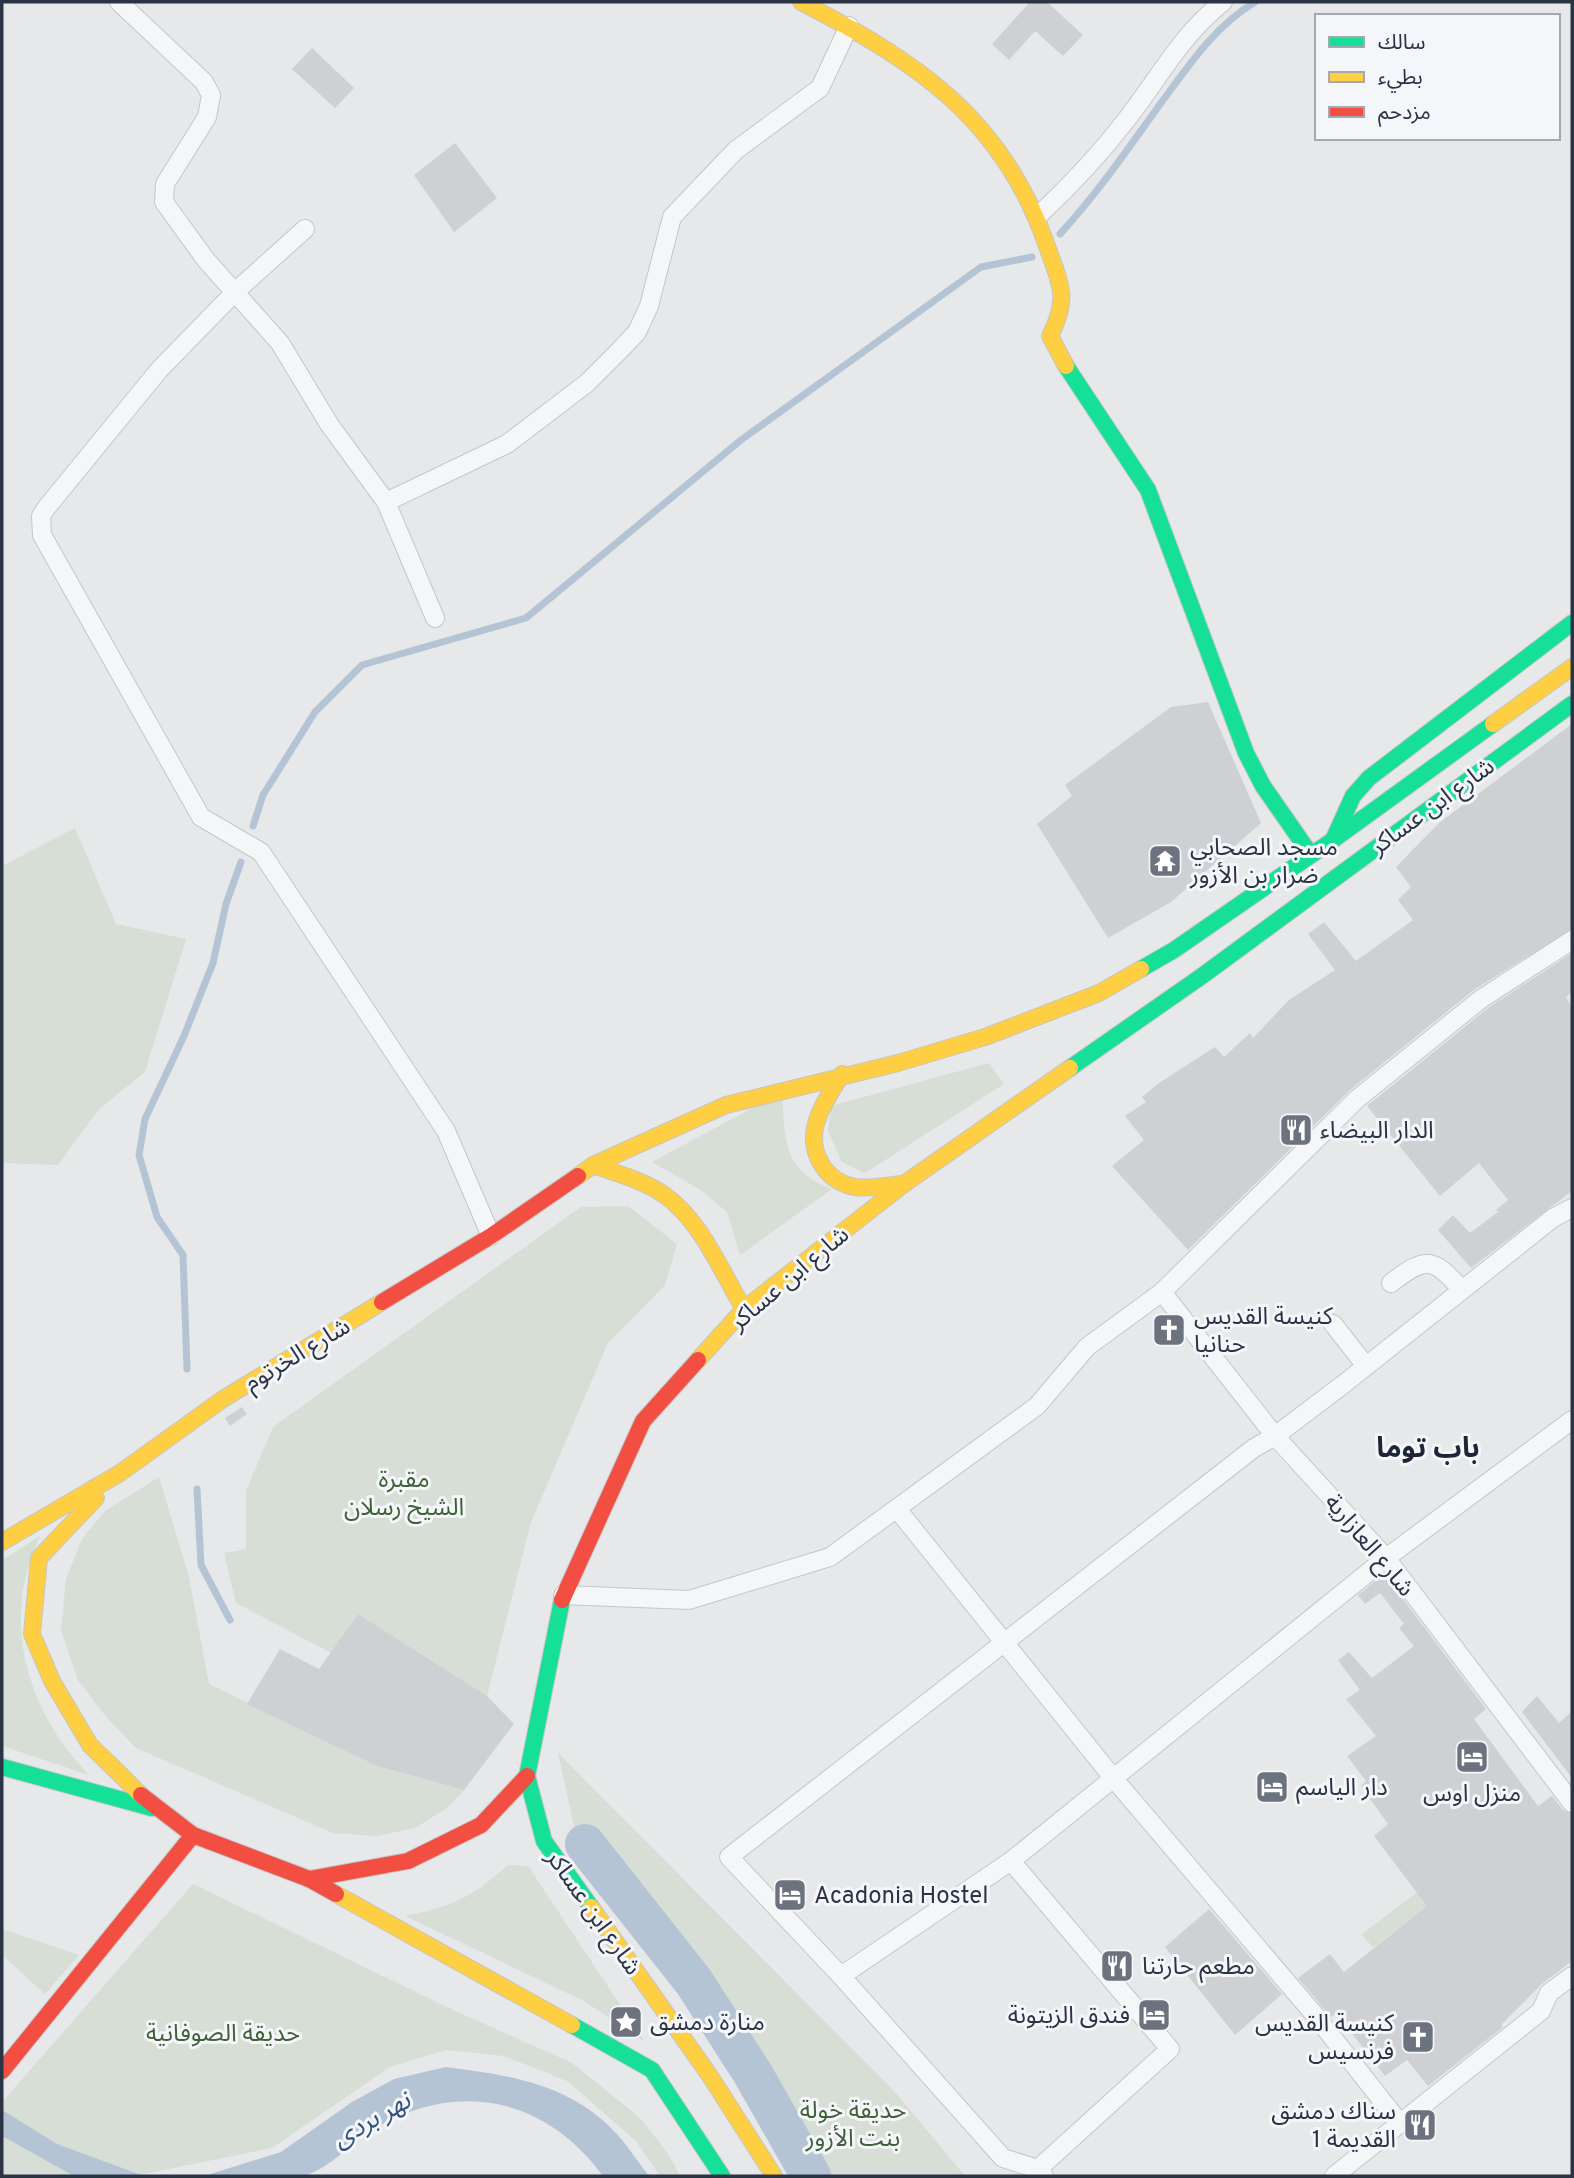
<svg xmlns="http://www.w3.org/2000/svg" width="1574" height="2178" viewBox="0 0 1574 2178" font-family="Overpass,'Noto Sans Arabic',sans-serif">
<rect width="100%" height="100%" fill="#e6e8ea"/>
<g fill="#d6ded6">
<path d="M75,828l41,96 70,15 -41,133 -46,37 -41,56 -56,-2v-297z"/>
<path d="M989,1063l15,21 -139,89 -23,-11 -14,-31 3,-25z"/>
<path d="M782,1092c3,46 0,79 50,97l-92,66 -13,-43 -28,-23 -47,-27z"/>
<path d="M628,1206l49,38 -12,41 -57,58 -77,179 -44,174 -129,-82 -27,39 -95,-50 -12,-50 22,-4v-58l27,-64 308,-220z"/>
<path d="M159,1477l30,100 20,107 168,82 87,24 -17,18 -32,20 -38,8 -44,-3 -197,-85 -29,-30 -29,-38 -17,-50 5,-51 16,-40 23,-28z"/>
<path d="M40,1536c-40,84 -14,173 49,239l-87,-29v-186z"/>
<path d="M558,1753l336,338 71,85h-141l-51,-92 -60,-91 -134,-144z"/>
<path d="M508,1865l20,1 117,176 -61,-41 -179,-85c48,-10 66,-18 103,-51z"/>
<path d="M1431,1882l17,24 -38,13 -37,29 -11,-14z"/>
<path d="M193,1884l260,126 119,53 67,54 28,35 13,24h-20l-24,-35 -69,-60 -63,-25 -58,-6 -56,17 -118,81 -138,28h-132v-74z"/>
<path d="M2,1929l77,26 -34,39 -43,-39z"/>
</g>
<g fill="#b4c4d5">
<path d="M446,2067c61,8 121,16 167,63 13,13 24,31 36,46h-46c-58,-79 -146,-97 -231,-46 -23,14 -40,37 -66,45 -21,3 -77,1 -102,1l77,-24 71,-50 42,-23z"/>
<path d="M2,2110l55,34 87,32h-70l-72,-40z"/>
</g>
<g fill="none" stroke-linecap="round" stroke-linejoin="round">
<g stroke="#b4c4d5" stroke-width="7">
<path d="M1060,234c38,-41 69,-87 101,-131 28,-38 54,-77 94,-101"/>
<path d="M253,826l10,-31 52,-83 47,-47 164,-47 215,-178 240,-173 51,-10"/>
<path d="M187,1369l-4,-114 -26,-38 -18,-62 6,-36 39,-83 29,-73 13,-59 15,-42"/>
<path d="M197,1489l4,76 29,55"/>
</g>
<path stroke="#b4c4d5" stroke-width="40" d="M585,1844l109,138 59,92 58,102"/>
</g>
<g fill="#ced0d3">
<path d="M1030,2h17l36,33 -20,21 -28,-25 -26,29 -17,-16z"/>
<path d="M312,48l42,40 -19,20 -43,-39z"/>
<path d="M455,143l42,55 -43,34 -40,-57z"/>
<path d="M1208,702l53,121 -90,79 -63,36 -71,-114 35,-28 -7,-11 106,-78z"/>
<path d="M1572,724v205l-97,60 -125,101 -162,160 -76,-84 32,-26 -19,-24 21,-14 -4,-5 17,-14 56,-36 9,10 26,-24 3,5 36,-38 46,-30 -27,-36 16,-12 32,39 57,-41 -15,-20 13,-13 -15,-20 43,-44z"/>
<path d="M1572,953v39l-6,5 6,11v183l-101,77 -33,-38 15,-15 17,18 28,-21 -2,-2 12,-10 -29,-37 -39,33 -73,-90 121,-98z"/>
<path d="M242,1407l5,7 -17,12 -5,-8z"/>
<path d="M1384,1574l102,135 -12,10 64,87 14,-10 11,14 9,4v147l-30,23 -41,41 2,2 -75,59 -21,-26 -22,16 -49,-63 -5,4 -33,-39 32,-24 14,18 83,-66 -53,-70 14,-12 -27,-38 5,-5 -19,-25 29,-20 -30,-37 14,-9 -22,-30 11,-8 23,26 42,-32 -15,-18 5,-4 -24,-31 -15,11 -7,-9z"/>
<path d="M358,1614l129,82 27,28 -50,66 -87,-24 -130,-62 33,-55 39,20z"/>
<path d="M1537,1696l22,27 13,-12v67l-50,-66z"/>
<path d="M1209,1909l73,85 -47,41 -70,-88z"/>
</g>
<g fill="none" stroke-linecap="round" stroke-linejoin="round">
<defs>
<g id="street">
<path d="M119,2l85,80 7,13 -4,22 -42,67 -1,18 42,58 74,83 49,81 57,78 49,116"/>
<path d="M1039,215c32,-30 62,-62 88,-96 32,-41 54,-84 96,-117"/>
<path d="M305,229l-69,62 -77,79 -112,137 -6,9 1,19 159,282 60,35 185,279 45,105"/>
<path d="M386,502l121,-58 80,-61 32,-32 18,-19 12,-26 23,-89 64,-67 84,-62 29,-62"/>
<path d="M1391,1283c35,-27 42,-26 71,7"/>
<path d="M1162,1292l113,144 111,122 186,245"/>
<path d="M1333,1324l33,42"/>
<path d="M897,1509l217,270 200,235 85,108"/>
<path d="M563,1595l126,5 141,-43 207,-151 50,-59 75,-55 195,-193 124,-100 91,-59"/>
<path d="M1011,1861l159,188 -132,120"/>
<path d="M841,1976l170,-115 375,-303 186,-138"/>
<path d="M1044,2176l-6,-7 -35,-11 -162,-182 -112,-119 525,-409 21,-12 70,-53 208,-165 19,-10"/>
<path d="M1334,2176l207,-165 8,-18 23,-17"/>
</g>
<g id="fast">
<path d="M1066,366l82,124 98,263 17,33 48,69"/>
<path d="M1334,838l19,-42 16,-18 203,-155"/>
<path d="M1141,969l33,-19 159,-110 160,-116"/>
<path d="M1070,1068l132,-92 370,-272"/>
<path d="M562,1600l-35,176 17,65 47,66"/>
<path d="M2,1767l150,41"/>
<path d="M572,2025l80,45 70,106"/>
</g>
<g id="slow">
<path d="M801,2c116,60 201,115 246,244 13,38 23,51 3,90l16,30"/>
<path d="M1493,724l79,-57"/>
<path d="M842,1074c-18,29 -42,61 -18,94 7,10 19,17 31,19 16,2 33,-2 49,-3"/>
<path d="M593,1165c23,8 49,15 70,29 38,26 58,77 81,115"/>
<path d="M578,1176l15,-11 133,-60 172,-42 87,-26 114,-44 42,-24"/>
<path d="M698,1360l46,-51 160,-125 166,-116"/>
<path d="M96,1498l-57,60 -7,76 20,47 38,64 51,50"/>
<path d="M2,1542l118,-69 103,-74 159,-97"/>
<path d="M336,1894l236,131"/>
<path d="M591,1907l119,169 64,100"/>
</g>
<g id="jam">
<path d="M382,1302l109,-66 87,-60"/>
<path d="M562,1600l81,-179 55,-61"/>
<path d="M141,1795l52,40 116,44 27,15"/>
<path d="M309,1879l99,-18 73,-36 46,-49"/>
<path d="M2,2071l191,-236"/>
</g>
</defs>
<use href="#street" stroke="#c4c6c8" stroke-width="20"/>
<use href="#fast" stroke="#c4c6c8" stroke-width="18"/>
<use href="#slow" stroke="#c4c6c8" stroke-width="18"/>
<use href="#jam" stroke="#c4c6c8" stroke-width="18"/>
<use href="#street" stroke="#f5f6f7" stroke-width="18"/>
<use href="#fast" stroke="#16e098" stroke-width="16"/>
<use href="#slow" stroke="#ffcf43" stroke-width="16"/>
<use href="#jam" stroke="#f24e42" stroke-width="16"/>
</g>
<defs>
<symbol id="temple-square" viewBox="-11 -11 22 22"><rect x="-9" y="-9" width="18" height="18" rx="4" fill="#6c737f" stroke="#f4f6f9"/><path d="M0-6L5-2H3V0L6.5 2.5H4V6H1.5V3h-3V6H-4V2.5H-6.5L-3 0V-2H-5Z" fill="#fff"/></symbol>
<symbol id="restaurant-square" viewBox="-11 -11 22 22"><rect x="-9" y="-9" width="18" height="18" rx="4" fill="#6c737f" stroke="#f4f6f9"/><path d="M-5-6h1v4h1v-4h1v4h1v-4h1v5L-1.5 .5V6h-2V.5L-5-1ZM5-6V6H3V1.5H1.5Q1.5-4 5-6Z" fill="#fff"/></symbol>
<symbol id="church-square" viewBox="-11 -11 22 22"><rect x="-9" y="-9" width="18" height="18" rx="4" fill="#6c737f" stroke="#f4f6f9"/><path d="M-1.2-6h2.4v3.5h3.3v2.4h-3.3V6h-2.4V-.1h-3.3v-2.4h3.3Z" fill="#fff"/></symbol>
<symbol id="hotel-square" viewBox="-11 -11 22 22"><rect x="-9" y="-9" width="18" height="18" rx="4" fill="#6c737f" stroke="#f4f6f9"/><path d="M-6-4.5h1.5V1H6V5H4.5V3h-9V5H-6ZM-4 0a1.8 1.8 0 1 1 3.6 0ZM.5 0V-2.5h3Q6-2.5 6 0Z" fill="#fff"/></symbol>
<symbol id="sight-square" viewBox="-11 -11 22 22"><rect x="-9" y="-9" width="18" height="18" rx="4" fill="#6c737f" stroke="#f4f6f9"/><path d="M0-6L1.8-2.2L6-1.7L2.9 1.2L3.7 5.4L0 3.3L-3.7 5.4L-2.9 1.2L-6-1.7L-1.8-2.2Z" fill="#fff"/></symbol>
</defs>
<g fill-rule="evenodd">
<use href="#temple-square" x="1146" y="842" width="38" height="38"/>
<use href="#restaurant-square" x="1277" y="1111" width="38" height="38"/>
<use href="#church-square" x="1150" y="1311" width="38" height="38"/>
<use href="#hotel-square" x="1453" y="1738" width="38" height="38"/>
<use href="#hotel-square" x="1253" y="1768" width="38" height="38"/>
<use href="#hotel-square" x="771" y="1876" width="38" height="38"/>
<use href="#restaurant-square" x="1098" y="1947" width="38" height="38"/>
<use href="#hotel-square" x="1135" y="1996" width="38" height="38"/>
<use href="#sight-square" x="607" y="2003" width="38" height="38"/>
<use href="#church-square" x="1399" y="2018" width="38" height="38"/>
<use href="#restaurant-square" x="1401" y="2106" width="38" height="38"/>
</g>
<g text-anchor="middle" stroke-width="6" stroke-linejoin="round" paint-order="stroke">
<g font-size="24" fill="#2b3445" stroke="#f4f6f9">
<text transform="translate(1432 806) rotate(-36)" y="8">شارع ابن عساكر</text>
<text transform="translate(789 1278) rotate(-40)" y="8">شارع ابن عساكر</text>
<text transform="translate(297 1354) rotate(-31)" y="8">شارع الخرتوم</text>
<text transform="translate(1370 1545) rotate(50)" y="8">شارع العازارية</text>
<text transform="translate(594 1912) rotate(55)" y="8">شارع ابن عساكر</text>
</g>
<g font-size="24" fill="#2b3445" stroke="#f4f6f9" text-anchor="start">
<text x="1190" y="855">مسجد الصحابي<tspan x="1190" dy="28">ضرار بن الأزور</tspan></text>
<text x="1320" y="1138">الدار البيضاء</text>
<text x="1194" y="1324">كنيسة القديس<tspan x="1194" dy="28">حنانيا</tspan></text>
<text x="1296" y="1795">دار الياسم</text>
<text x="1472" y="1801" text-anchor="middle">منزل اوس</text>
<text x="814" y="1903">Acadonia Hostel</text>
<text x="1142" y="1974">مطعم حارتنا</text>
<text x="1130" y="2023" text-anchor="end">فندق الزيتونة</text>
<text x="650" y="2030">منارة دمشق</text>
<text x="1394" y="2031" text-anchor="end">كنيسة القديس<tspan x="1394" dy="28">فرنسيس</tspan></text>
<text x="1396" y="2119" text-anchor="end">سناك دمشق<tspan x="1396" dy="28">القديمة 1</tspan></text>
</g>
<g font-size="24" fill="#3f6138" stroke="#f4f6f9">
<text x="404" y="1487">مقبرة<tspan x="404" dy="28">الشيخ رسلان</tspan></text>
<text x="223" y="2041">حديقة الصوفانية</text>
<text x="853" y="2118">حديقة خولة<tspan x="853" dy="28">بنت الأزور</tspan></text>
</g>
<g font-size="26" font-style="italic" fill="#34527a" stroke="#f4f6f9">
<text transform="translate(371 2119) rotate(-30)" y="9">نهر بردى</text>
</g>
<g font-size="28" font-weight="bold" fill="#1d2536" stroke="#f4f6f9">
<text x="1428" y="1457">باب توما</text>
</g>
</g>
<rect width="1574" height="2178" fill="none" stroke="#2b3445" stroke-width="7"/>
<rect x="1315" y="14" width="245" height="126" fill="#f4f6f9" stroke="#a4a8b1" stroke-width="2"/>
<rect x="1329" y="37" width="35" height="10" fill="#16e098" stroke="#a4a8b1" stroke-width="2"/>
<text x="1378" y="49" font-size="21" fill="#2b3445">سالك</text>
<rect x="1329" y="72" width="35" height="10" fill="#ffcf43" stroke="#a4a8b1" stroke-width="2"/>
<text x="1378" y="84" font-size="21" fill="#2b3445">بطيء</text>
<rect x="1329" y="107" width="35" height="10" fill="#f24e42" stroke="#a4a8b1" stroke-width="2"/>
<text x="1378" y="119" font-size="21" fill="#2b3445">مزدحم</text>
</svg>
